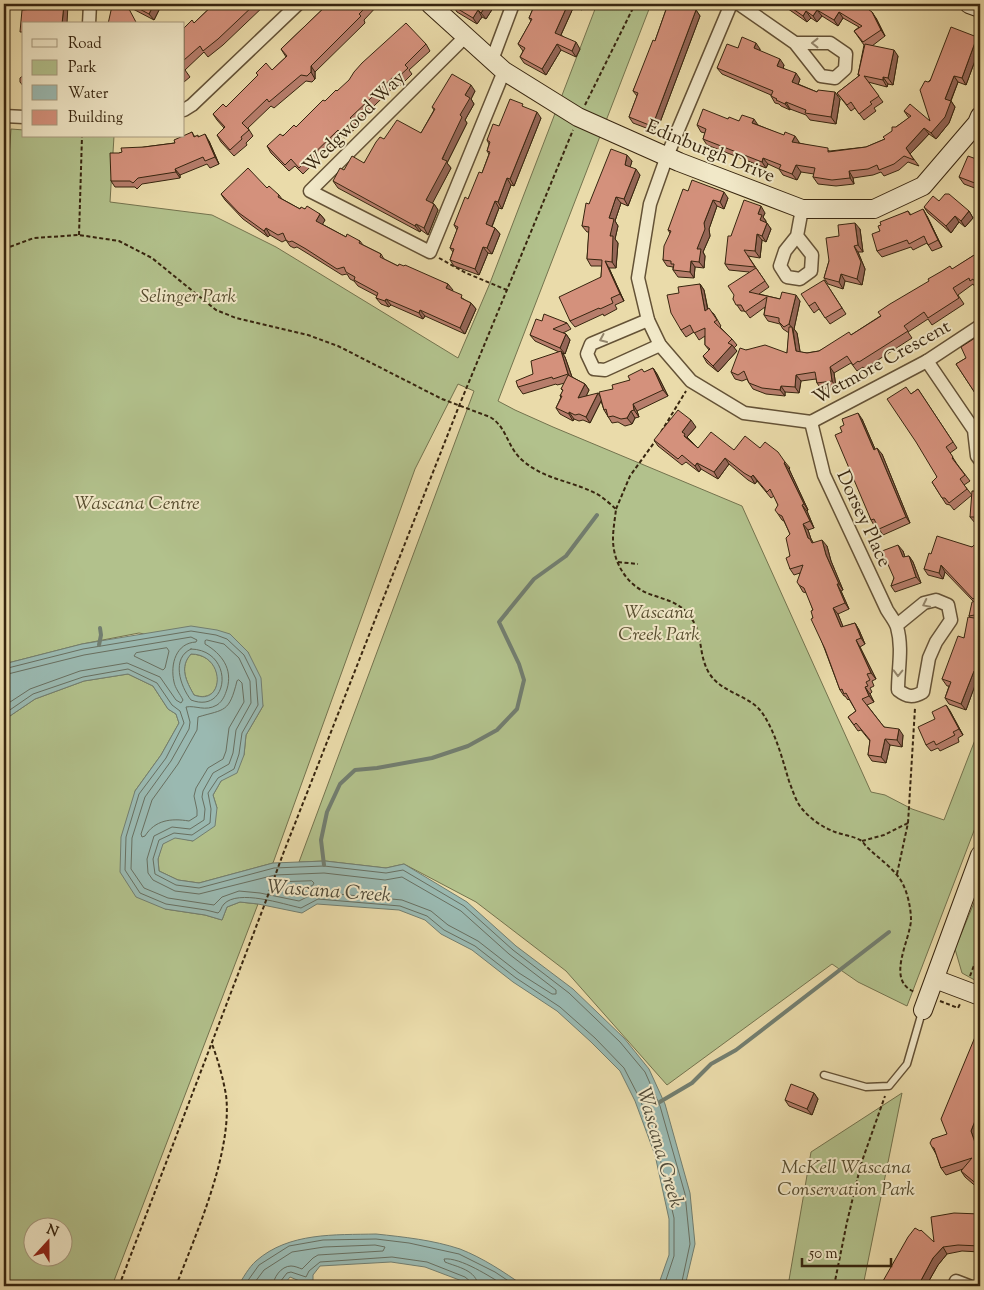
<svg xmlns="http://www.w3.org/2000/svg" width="984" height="1290" viewBox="0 0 984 1290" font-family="'Sorts Mill Goudy',serif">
<rect width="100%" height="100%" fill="#eadbaa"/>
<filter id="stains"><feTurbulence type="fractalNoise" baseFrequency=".004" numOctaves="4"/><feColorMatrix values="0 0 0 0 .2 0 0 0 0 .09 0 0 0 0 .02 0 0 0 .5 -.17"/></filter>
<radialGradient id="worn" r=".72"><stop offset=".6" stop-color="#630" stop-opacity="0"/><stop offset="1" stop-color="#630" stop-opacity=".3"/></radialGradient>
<g fill="#b2c18c" stroke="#74734e" fill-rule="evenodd">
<path d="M597,4h54l-153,397 17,9 38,17 189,79 129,286 14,3 27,14 32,11 36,-93v88l-73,191 -49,-24 -26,-18 -165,121 -101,-114 -90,-69 -72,-38 -18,4 -61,-7 -26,1 175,-471 -16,-7 -43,85 -142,394 -74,20 -21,-3 -19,-9 -1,-12 4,-15 13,-7 18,4 24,-33 -4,-13 8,-14 23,-26 2,-20 17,-29 -15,-54 -109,-19 -57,11 -78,20v-465h2l5,-70 13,1v6h90l-4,66 102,13 64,32 182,111 32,-75z"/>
<path d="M191,654c36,1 34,52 3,41 -8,-14 -15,-28 -3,-41z"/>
<path d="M128,674l25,12 15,23 8,5 3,9 -18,32 -26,36 30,118 40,6 17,5 5,-13 13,-5 18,2 -146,382h-108v-566l31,-21 49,-18zM32,1228h30v30h-30z"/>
<path d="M980,873v110l-18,-10 -7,-24 21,-51z"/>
<path d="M902,1093l-39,193h-75l23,-134z"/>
</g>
<g fill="#9ab9b1" stroke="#727e70" fill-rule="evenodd">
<path d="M191,626l26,4 13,4 18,18 13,26 2,28 -17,29 -2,20 -7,18 -16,8 -8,14 4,13 -2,18 -22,15 -18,-3 -12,6 -5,15 1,12 19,9 21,3 74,-20 52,-2 61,7 18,-4 63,38 49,44 57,43 51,49 25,31 16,35 25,89 5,51 -10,42h-27l11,-31v-36l-14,-64 -20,-54 -15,-30 -29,-29 -34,-31 -44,-29 -41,-32 -31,-16 -16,-14 -26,-10 -82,-6 -15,9 -44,-9 -18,-2 -13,5 -5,13 -17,-5 -40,-6 -29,-12 -16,-25 1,-35 14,-46 26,-36 18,-32 -3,-9 -8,-5 -15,-23 -25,-12 -44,7 -49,18 -31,21v-56l78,-20zM191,654c35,0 34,53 3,41 -8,-14 -15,-28 -3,-41z"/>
<path d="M376,1234c28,3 57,6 84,15 23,9 44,23 64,37h-55l-7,-5 -37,-14 -34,-5 -71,4 -7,9v7h-11l-12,-5 -7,9h-45c5,-8 11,-19 18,-25 33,-29 79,-26 120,-27z"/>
</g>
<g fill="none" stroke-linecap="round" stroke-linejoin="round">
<g stroke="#686f60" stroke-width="1">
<path d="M207,640l17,4 15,14 11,23 1,22 -15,27 -3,23 -4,11 -16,9 -10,18 -1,6 3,12 -1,11 -14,9 -18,-2 -18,9 -7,23 1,14 5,7 22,11 24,3 76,-19 49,-2 61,7 17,-3 59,34 48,43 47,36v4h-4l-33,-21 -41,-32 -30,-16 -17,-14 -29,-11 -85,-8 -18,9 -39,-8 -21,-2 -17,6 -8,8 -46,-7 -24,-10 -13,-19 1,-31 13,-41 26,-36 18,-32 1,-7 -4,-15c10,-2 19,5 31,-2 6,-4 8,-10 10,-16 6,-20 -5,-35 -22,-45v-3z"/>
<path d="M167,648l2,3 -4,17 -2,2 -29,-14 2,-3z"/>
<path d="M191,649c44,1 39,66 0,51 -11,-14 -20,-42 0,-51z"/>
<path d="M4,669l79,-20 108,-18 25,4 11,4 17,16 12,24 2,26 -16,28 -3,21 -5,15 -16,9 -10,15 3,16 -1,14 -18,12 -18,-2 -15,7 -6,19 2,15 21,11 23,3 75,-20 50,-2 62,7 17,-3 61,36 49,44 56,43 51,49 25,30 15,34 25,88 5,50 -9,42"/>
<path d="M4,675l80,-20 107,-18 6,3 -1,2c-20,1 -26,22 -22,40 1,6 6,12 9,18l-2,3 -5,-3 -16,-23 -33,-14 -47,8 -50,18 -26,17"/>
<path d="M239,680l3,3 2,19 -15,26 -3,23 -3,8 -15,9 -12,20 -2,8 3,14v6l-8,5c-18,-3 -34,-1 -44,15l-3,1 -1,-3 11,-34 26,-36 19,-34 1,-13c27,-8 31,-4 39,-36z"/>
<path d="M4,714l29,-20 50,-17 45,-8 29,14 15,22 8,6 4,12 -18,35 -27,36 -13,43 -1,33 15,23 26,11 40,6 12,3c3,-2 3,-6 6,-9 14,-15 59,0 77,4l17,-9 82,7 27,10 17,14 31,16 41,32 44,29 35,31 29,30 16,31 19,55 15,64v38l-10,30"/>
<path d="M312,881l2,2 -1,2 -15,8 -26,-5 -2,-2 1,-3 5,-1z"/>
<path d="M244,1286l15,-21 30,-19 34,-6 53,-1 33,4 50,11 36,18 21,14"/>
<path d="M252,1286l12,-16 28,-18 32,-5 51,-2 10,2 -2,4 -65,4 -5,3 -11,11c-3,-1 -7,-3 -11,-3 -10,0 -18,12 -18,20"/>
<path d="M279,1286l1,-4 7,-9 4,-1 15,5 3,-6 11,-9 72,-5 35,5 38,15 6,5 1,4"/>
<path d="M478,1286c-1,-16 -21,-19 -33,-24l-1,-3c16,-2 47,18 61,27"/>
</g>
<g stroke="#727e70" stroke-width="4">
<path d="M99,645l2,-10 -1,-7"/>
<path d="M324,865l-3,-25 6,-28 13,-28 15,-14 22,-2 55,-10 36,-12 29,-16 20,-21 7,-29 -5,-16 -20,-42 35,-43 32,-23 31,-41"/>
<path d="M658,1103l34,-20 19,-19 25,-14 153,-118"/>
</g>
<defs>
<path id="lane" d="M824,1075l42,12 23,-1 18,-22 15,-52"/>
<g id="street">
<path d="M731,4l-64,152 -17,48 -12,74 10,42 12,25 31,36 53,32 67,9 116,-61 53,-35"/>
<path d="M739,4l56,39 26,33 14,2 10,-9 1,-15 -16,-11h-35"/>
<path d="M89,24l1,-20"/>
<path d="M466,36l-156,155 120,61 74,-181"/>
<path d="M492,60l21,-56"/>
<path d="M184,110l8,-5 106,-101"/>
<path d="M4,116l20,1"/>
<path d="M797,236l15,19 -1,16 -11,8 -13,-2 -7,-11 5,-15 12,-15 5,-27"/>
<path d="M648,320l-57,24 -4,10 7,15 11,1 55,-25"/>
<path d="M927,361l47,69 3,26 3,4"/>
<path d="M811,422l13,53 63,135c3,5 8,11 10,17 6,21 1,42 1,63 9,7 15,8 25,2l6,-34 7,-16 15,-22 -3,-15 -12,-5 -12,3 -27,22"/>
<path d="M954,1286l2,-5 13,5"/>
</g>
<g id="secondary">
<path d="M430,4l74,67 74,46 101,45 123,47h72l49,-23 54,-63 3,-7"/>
<path d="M969,4l11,4"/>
<path d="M935,979l45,17"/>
<path d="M923,1010l57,-155"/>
</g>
</defs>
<use href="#lane" stroke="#645236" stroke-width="9"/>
<use href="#street" stroke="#645236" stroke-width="15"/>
<use href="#secondary" stroke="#37250f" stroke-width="20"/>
<g stroke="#37250f" stroke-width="2" stroke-dasharray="4 2.5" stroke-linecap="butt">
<path d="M585,105l50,-101"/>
<path d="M79,235l3,-99"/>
<path d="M4,249l30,-11 45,-3 40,6 33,17 64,52 20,8 72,17 30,11 104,53 48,18c17,10 17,30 32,43 23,20 47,20 73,33 7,3 15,11 21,16 -1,10 -3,20 -3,30 0,23 13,45 34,54 12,5 25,7 35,15 24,20 14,43 27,65 13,21 42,22 54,41 13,20 19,44 26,67 4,10 7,22 15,30 8,9 20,17 31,21 8,3 18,4 25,8 4,2 5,6 8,8 9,9 20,16 28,26 10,10 15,32 15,46 -1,21 -26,61 4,72"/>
<path d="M439,258l27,15 41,17"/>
<path d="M661,432l25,-41"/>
<path d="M616,509l14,-33 26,-36"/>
<path d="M618,562l20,2"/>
<path d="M862,841l22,-6 24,-12"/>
<path d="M897,874l11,-51 7,-115"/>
<path d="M970,976l10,-26"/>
<path d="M940,1001l18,7 2,-4"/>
<path d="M119,1286l145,-380 19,-52 176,-448 114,-276"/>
<path d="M176,1286c20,-52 57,-135 50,-191 -3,-17 -8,-35 -14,-51"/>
<path d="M834,1286l13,-64 14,-58 24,-68"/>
</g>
<use href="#lane" stroke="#f1e8c8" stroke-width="6"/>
<use href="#street" stroke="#f1e8c8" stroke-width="12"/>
<use href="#secondary" stroke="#f1e8c8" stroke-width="18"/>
</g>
<g fill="#b67d6b" stroke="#37250f">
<path d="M129,4h33l-8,16 -21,-11z"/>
<path d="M214,4h52l-43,41 -15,12 -4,-5 -19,18 5,7 -6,5v-54l10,-5z"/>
<path d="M328,4h51l-15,16 1,3 -50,49v7l-3,3 -6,-1 -32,27 -3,-2 -23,22 5,8 -7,7 1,2 -13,11 -13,-14 -4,-7 7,-7 -7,-8 -4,-6 13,-7 46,-37 14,-13 -5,-8z"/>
<path d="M535,4h51l-4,6 -8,-4 -13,29 19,14 -4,8 -15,-7 -15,25 -22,-12 -4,-6 3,-6 -5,-7 13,-23 -2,-3z"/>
<path d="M668,4h26l-2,4 4,2 4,6 -41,109 -3,-1 -2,7 -21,-8 -4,-6 8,-21 -4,-5 22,-50z"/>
<path d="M781,4h80l15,14 9,18 -13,10 26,10 -5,29 -5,-1 -1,3 -19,-5 15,20 -9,6 2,3 -12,9 -9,-12 -4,3 -14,-18 22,-17 -1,-1 6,-30 -10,-14 5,-4 -16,-9 -5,8 -16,-10 -5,6 -6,-4 -4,4z"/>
<path d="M453,6l40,2 -7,11 -4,-2 -5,7 -20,-12z"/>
<path d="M977,37l3,4v6l-14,38 -8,-3 -7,19 4,6 -6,16 -13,16 -7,-5 -19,20 9,12 -11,-4 -9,8 -15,6 -3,-4 -8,3 -20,3 1,6 -18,2 -18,-2 -5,-7 1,-3 -13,-2 -4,8 -14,-5 -4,-6 -11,-5 -2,4 -59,-23 -4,-6 2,-6 -4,-1 -4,-7 31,-6 30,6 41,17v1l31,8 36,-4 19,-8 11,-12 13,-9 -5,-7 26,10 -2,-39z"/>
<path d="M426,44l4,7 -21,19 3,4 -12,12 -3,-2 -42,40 2,3 -12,11 -3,-2 -39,38 -8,-8 -6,5 -18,-18 -4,-7 29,-19 29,-26 12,-10z"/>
<path d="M738,48l22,1v2l24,14 -1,3 17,11 -2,5 19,8 23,7 -4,25 -26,-4 -4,-5 -16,-6v1l-9,-4 -2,-2 -4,-1 -4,-7v-1l-49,-21 -5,-6z"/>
<path d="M475,91l-4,8 3,5 -9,16 2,3 -20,40 4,5 -19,35 2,1 4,6 -10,25 -7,-5 -1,2 -82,-44 -5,-7 11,-11 20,-7 20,-24 37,-6 13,-23 -2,-3z"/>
<path d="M525,108l16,10 -27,68 -3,-1 -9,24 -3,-1 -7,19 3,1 5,6 -8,20 -4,-1 -9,22 -25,-9 -4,-6 3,-8 -3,-4 7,-18 -3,-5 28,-52 7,-19 -2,-3 2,-7 -2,-4 12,-14z"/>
<path d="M192,132l2,4 5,1 10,4 10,23 -9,4 -3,-4 -27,11v3l-38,6 -5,5 -2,-2h-20l-4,-6 8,-28 25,-6 31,-4z"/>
<path d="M980,156v34l-16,-6 -5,-7 20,-17z"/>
<path d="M632,161l-2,6 10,8 -12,31 -7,-3 -6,18 3,5 -3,13 3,4 -2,25h-7l15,33 -9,4 2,4 -13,7 -1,-2 -28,13 -5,-6 31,-44 1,-11h-11l-4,-7 2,-27h-2l-5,-6 7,-22z"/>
<path d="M267,188l12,7 3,4 18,10h5l15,5 5,6 -3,4 24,13 14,4 3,4 18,9 3,5 14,7 50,18 4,7 13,9 6,3 5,6 -11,25 -40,-18 -2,3 -32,-14 -2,2 -8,-3 -5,-6 1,-2 -19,-10 -4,-5 -4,-2 -3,-5 -5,1 -32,-20 -13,-8 -3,1 -4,-2 -4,-6 -4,2 -12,-7 -2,2 -25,-18 -18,-19 -4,-6z"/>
<path d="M688,191l40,7 -4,11 -7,-3 -8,23 1,7 -7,16 2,4 -1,12 -9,-1 -1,11 -16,-1 -5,-7v-3l-6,-1 -4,-6 7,-27 -2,-3z"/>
<path d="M939,201l30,10 4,7 -8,9 -6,-5 -8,11 -23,-20 -4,-6z"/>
<path d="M908,211l3,4 16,1 15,31 -10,4 -5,-8 -14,7 -2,-3 -29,10 -5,-6 3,-20 1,-6z"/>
<path d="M765,213l-2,4 3,4v1l5,7 -5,13 -4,-2 -2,18 -12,-2 21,31 -10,7 21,5 20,2 -6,28 3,4 3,19 7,1 12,-2 32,-16 128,-83 1,-6v44l-3,-5 -2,2 -2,-3 -15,11 6,9 -32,21 -4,-6 -20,13 4,6 -48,31 -1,-2 -6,4 -6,-8 -17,10 2,14 -15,2 -4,-6 -1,-4 -15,2 -2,12 -14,-1v4l-19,-2 -13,-5 -4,-6 -2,-4 -5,2 -7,-2 -4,-7 15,-22 41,3 2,-20 -6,-4 -3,-5 -12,-3 -4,-6 1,-8 -15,11 -5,-7h-4l-8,-12 16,-27 -20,-2 -4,-6 6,-28z"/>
<path d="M860,229l3,23h-5l7,17 -3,16 -17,-4 -2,8 -15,-5 -4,-6 5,-17 10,-25z"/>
<path d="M824,280l22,34 -16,10 -11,-15 -5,4 -5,-7z"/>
<path d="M700,284l4,6 4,19 6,5 7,12 -1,1 12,12 5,6 -3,3 3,3 -19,21 -11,-9 -4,-7 6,-6 -4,-5v-9l-6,4 -5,-8 -8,5 -5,-7 -2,-37z"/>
<path d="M542,321l25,2 4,6 -8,4 3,1 4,6 -5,14 -3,-1 3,4 7,20 13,7 4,6 -3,6h14l53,-28 4,6 11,22 -31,15 2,6 -4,1 -3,6 -7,2 -7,-4 -6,1 -8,-13 -3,-9 -11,22 -7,-3 -4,1 -5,-2 -1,2 -13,-7 -4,-6 5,-11 -1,-1 3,-5 -2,-2 4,-6 -8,2 -1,-1 -33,10 -5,-7 41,-35 -24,-11 -5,-6z"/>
<path d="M980,346v52l-1,1 -23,-35 10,-6z"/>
<path d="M918,389l39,59 -7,5 7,11 13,17 -6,4 8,10 -18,15 -4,-5 -4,-1 -14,-22 5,-5 -26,-83z"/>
<path d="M862,419l13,30 7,5 28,69 -27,12 -6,-9 -2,1 -4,-7 -29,-88z"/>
<path d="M696,427l-9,10 11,11 36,2 26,-2 25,14 5,6 -1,1 19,41 -1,1 7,17 -6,2 3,9 2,4 14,3 4,15 12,29 -2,1 8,18 -11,5 5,13 12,-4 4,7 6,14 -5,3 16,32 -4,2 2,5 -4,2 2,4 -2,2 4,8 -7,3 17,22 19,8 -1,12 -12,-2 -4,18 -14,-2 -4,-6 2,-14 -9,-11 -3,1 -10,-14 8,-6 -7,-12 -1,1 -3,-4h-1l-4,-6 -27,-72v-8l-6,-17 -4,-1 -4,-7 1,-12 -6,2 -4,-6v-35l-6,-13 -2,-1 -4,-6v-9l-4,-9 -3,2 -14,-17 -2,3 -7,-4 -19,-16 -11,15 -17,-10 -2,3 -13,-10 -4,3 -24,-19 -4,-6z"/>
<path d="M980,491v32h-5l-5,-6z"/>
<path d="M980,543v135l-2,-1 -12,33 -17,-6 -4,-6 4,-12h-2l-5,-7 22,-41 6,-21 -1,-1 5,-14 -29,-30 -2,7 -15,-4 -4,-6 7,-15 41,-7z"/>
<path d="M903,551l2,6 4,-1 4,6 8,21 -26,9 -4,-6 3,-8z"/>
<path d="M946,705l4,6 13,24 -5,3 1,4 -19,9 -2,-3 -7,3 -5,-6z"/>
<path d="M814,1093l4,6 -6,16 -23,-9 -4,-6z"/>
<path d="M976,1137l4,14v39l-15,-13 -4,-6 2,-2 -17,6 -5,-7 -5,-14 -4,-7z"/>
<path d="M980,1214v38l-18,-1 -15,3 -9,11 -12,21h-42l1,-2 -2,-3 51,-39z"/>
</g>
<g fill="#946657" stroke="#37250f">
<path d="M64,4h4l-1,20h-5z"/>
<path d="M154,4h8l-8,16 -5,-6z"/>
<path d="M487,4h3l3,4 -7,11 -5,-6z"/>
<path d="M568,4h4l2,2 -15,33 -4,-6z"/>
<path d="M578,4h8l-4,6z"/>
<path d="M687,4h7l-4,8 -4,-6z"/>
<path d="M478,10l4,7 -5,7 -4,-6z"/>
<path d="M696,10l4,6 -41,109 -4,-6z"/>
<path d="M817,10l5,6 -5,6 -4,-6z"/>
<path d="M806,11l5,7 -4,4 -4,-6z"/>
<path d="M839,12l4,6 -5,8 -4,-6z"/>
<path d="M872,12l4,6 9,18 -4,-6z"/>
<path d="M977,37l3,4v6l-14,38 -4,-7z"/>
<path d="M576,42l4,7 -4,8 -4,-6z"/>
<path d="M756,43l4,6 -2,6 -4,-7z"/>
<path d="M557,44l4,6 -15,25 -4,-6z"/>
<path d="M894,50l4,6 -5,29 -5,-7z"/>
<path d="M780,59l4,6 -2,7 -5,-6z"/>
<path d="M311,66l4,6v7l-4,-7z"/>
<path d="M796,73l4,6 -3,9 -5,-6z"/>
<path d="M954,76l4,6 -9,23 -4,-6z"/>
<path d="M883,77l5,7 -1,3 -4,-7z"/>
<path d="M471,85l4,6 -4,8 3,5 -9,16 2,3 -20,40 4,5 -20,38 -5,-6 34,-85 5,-20z"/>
<path d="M835,92l5,7 -4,25 -5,-7z"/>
<path d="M951,101l4,6 -6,16 -13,16 -5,-6z"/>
<path d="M786,102l4,7v1l-5,-6z"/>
<path d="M537,112l4,6 -27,68 -4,-7z"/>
<path d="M652,118l4,6 -2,7 -5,-6z"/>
<path d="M754,119l4,6 -6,-2z"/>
<path d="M924,128l5,6 -19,20 -4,-6z"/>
<path d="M205,134l4,7 10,23 -4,-7z"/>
<path d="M795,136l4,6 -2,6 -5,-6z"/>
<path d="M4,141l2,4 -2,34z"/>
<path d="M627,155l5,6 -3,10 -4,-6z"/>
<path d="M763,158l5,6 -2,4 -4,-6z"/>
<path d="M796,165l5,7 -4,8 -5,-6z"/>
<path d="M175,169l5,6v3l-4,-6z"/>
<path d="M636,169l4,6 -12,31 -4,-7z"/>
<path d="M849,171l4,7 1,6 -4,-6z"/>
<path d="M507,178l4,7 -9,24 -4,-7z"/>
<path d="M724,192l4,6 -4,11 -4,-7z"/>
<path d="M616,197l5,6 -6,18 3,5 -3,13 3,4 -2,25 -4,-6 -3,-44z"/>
<path d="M713,200l4,6 -8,23 1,7 -7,16 2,4 -1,12 -5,-6 -2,-13 7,-26z"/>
<path d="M495,201l4,7 -9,23 -4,-7z"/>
<path d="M434,204l4,6 -10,25 -4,-7z"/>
<path d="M761,206l4,7 -2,4 3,4 -2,5 -4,-6 -2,-6z"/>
<path d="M923,209l4,7 15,31 -4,-7z"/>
<path d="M969,211l4,7 -8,9 -4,-6z"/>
<path d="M320,214l5,6 -4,7 -5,-6z"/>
<path d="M955,216l4,6 -8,11 -5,-7z"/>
<path d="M767,223l4,6 -5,13 -4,-6z"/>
<path d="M855,223l5,6 3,23 -5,-7z"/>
<path d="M416,224l5,6 -1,2 -5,-6z"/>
<path d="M266,228l4,7 -2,2 -4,-6z"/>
<path d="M495,228l5,6 -8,20 -5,-6z"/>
<path d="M757,234l5,6 -2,18 -5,-7z"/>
<path d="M854,246l4,6 7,17 -3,16 -5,-6z"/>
<path d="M483,247l5,6 -9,22 -4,-6z"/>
<path d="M605,261l4,7 15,33 -4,-7z"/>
<path d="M691,261l4,6 -1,11 -4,-6z"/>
<path d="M841,274l4,7 -2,8 -4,-7z"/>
<path d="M448,284l5,6 -2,4 -5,-6z"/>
<path d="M700,284l4,6 5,27 -4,-6z"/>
<path d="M796,295l4,6 -6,28 3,4 4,24 -5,-6 -3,-22 -4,-5z"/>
<path d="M386,299l5,6 -2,2 -4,-6z"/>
<path d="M471,303l5,6 -11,25 -5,-6z"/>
<path d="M420,310l5,6 -2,3 -4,-6z"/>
<path d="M566,334l4,6 -5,14 -5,-6z"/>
<path d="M732,345l5,6 -19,21 -5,-6z"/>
<path d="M561,351l4,6 8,23 -5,-6z"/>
<path d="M830,367l4,6 2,14 -4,-6z"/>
<path d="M653,368l4,6 11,22 -5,-6z"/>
<path d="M796,375l5,6 -2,12 -4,-6z"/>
<path d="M585,384l4,6 -7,15 -4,-7z"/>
<path d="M781,386l4,6v4l-5,-6z"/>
<path d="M598,393l4,6 -12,24 -4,-6z"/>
<path d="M633,404l4,7 2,6 -5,-7z"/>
<path d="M631,411l4,7 -3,6 -5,-6z"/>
<path d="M569,412l5,7 -1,2 -4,-7z"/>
<path d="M858,413l4,6 16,37 -4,-6z"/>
<path d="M691,420l5,7 -9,10 3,3 -6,-4 -2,-4z"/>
<path d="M877,448l5,6 28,69 -4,-6z"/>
<path d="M725,458l4,6 -11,15 -4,-7z"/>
<path d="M697,463l4,6 -2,3 -4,-6z"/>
<path d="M784,463l5,6 19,41 -4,-6z"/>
<path d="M753,475l4,6 -2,3 -4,-7z"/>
<path d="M802,505l5,6 7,17 -4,-7z"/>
<path d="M803,524l5,6 3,9 4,6 1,4 -8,-11z"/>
<path d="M822,540l5,6 4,15 12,29 -4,-6 -13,-29z"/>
<path d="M898,545l5,6 4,12 -4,-6z"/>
<path d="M909,556l4,6 8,21 -5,-6z"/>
<path d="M941,565l4,7 -2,7 -4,-6z"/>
<path d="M837,584l4,7 8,18 -4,-6z"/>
<path d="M833,608l5,6 8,20 -5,-7z"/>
<path d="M855,623l4,7 6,14 -4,-6z"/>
<path d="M856,640l4,7 16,32 -5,-6z"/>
<path d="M980,666v11l-3,-5z"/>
<path d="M974,671l4,6 -12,33 -5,-6z"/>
<path d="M865,687l5,7 4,8 -5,-6z"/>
<path d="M946,705l4,6 13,24 -4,-6z"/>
<path d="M899,729l4,6 -1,12 -5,-7z"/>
<path d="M885,739l5,6 -4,18 -5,-6z"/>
<path d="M814,1093l4,6 -6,16 -5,-6z"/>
<path d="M980,1108v18l-4,11 4,14v6l-9,-26z"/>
<path d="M943,1247l4,7 -9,11 -12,21h-8l15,-28z"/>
</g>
<g fill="#d4917c" stroke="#37250f">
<path d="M34,4h30l-2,20h-38v8h-4l2,-22 11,-1z"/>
<path d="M130,4h24l-5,10z"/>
<path d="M214,4h41l-37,35 -15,12 -3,-5 -16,14v-32l8,-8 2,3z"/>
<path d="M328,4h41l-10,10 2,2 -50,50v6l-4,4 -6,-1 -32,27 -2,-3 -25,24 7,7 -8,7 1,2 -12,11 -13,-15 8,-8 -12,-13 10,-10 3,3 32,-32 -2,-2 10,-10 6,7 15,-14 -6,-7z"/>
<path d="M453,4h34l-6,9 -3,-3 -5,8 -20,-12z"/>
<path d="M535,4h33l-13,29 21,9 -4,9 -15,-7 -15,25 -22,-12 5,-9 -7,-4 14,-25 -3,-1z"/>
<path d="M668,4h19l-1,2 10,4 -41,109 -3,-1 -3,7 -20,-8 9,-24 -5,-2 20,-51 2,1z"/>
<path d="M786,4h75l11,8 9,18 -18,12 -9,-11 8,-5 -23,-14 -5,8 -17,-10 -4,6 -7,-5 -3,5z"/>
<path d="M112,6l17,3 8,15h-29z"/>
<path d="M406,23l20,21 -21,21 3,3 -13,12 -2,-3 -43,41 3,2 -13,12 -2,-2 -39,38 -8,-9 -6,6 -18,-19 13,-12 3,2 11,-11 2,2 27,-27 2,1 11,-11 1,1 12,-11 5,-8 8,-9z"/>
<path d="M951,27l26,10 -15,41 -8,-2 -9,23 6,2 -6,16 -14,16 -7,-5 -18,20 8,12 -10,-4 -10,8 -15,6 -2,-5 -9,4 -19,2 1,7 -18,2 -19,-3 2,-9 -19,-3 -4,9 -13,-5 2,-4 -18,-7 -1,4 -59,-23 3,-10 -9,-4 6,-16 25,10 1,-2 10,4 3,-6 12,4 -2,4 32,12 1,-3 10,4 -3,6 36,6v4l38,-5 19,-8 -2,-2 9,-6v-4h4l15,-11 -7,-5 6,-7 20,17 -10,-31 5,-9 3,1 2,-1z"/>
<path d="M742,37l14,6 -2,5 26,11 -3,7 19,7 -4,9 25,10 1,-2 17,2 -4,25 -26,-4 1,-3 -20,-8 -1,2 -9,-4 1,-1 -6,-3 2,-5 -56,-23 10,-24 11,4z"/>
<path d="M865,44l29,6 -6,28 -5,-1v3l-19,-4 15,20 -9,6 2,2 -13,10 -8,-12 -4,3 -10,-12 23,-18h-2z"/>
<path d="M452,74l19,11 -6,10 5,3 -10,17 2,2 -20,42 5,2 -21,39 8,4 -10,24 -8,-4 -1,2 -82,-45 7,-13 4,2 8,-14 12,7 12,-21 4,-5 4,2 13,-19 24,13 14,-24 -3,-2z"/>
<path d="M24,75v12l-4,-5v-4z"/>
<path d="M510,99l13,5 -1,2 15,6 -27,67 -3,-1 -9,24 -3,-1 -9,23 9,4 -8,20 -4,-1 -8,22 -25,-9 4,-11 -4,-1 8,-21 -4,-2 11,-28 3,2 11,-27 3,1 8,-21 -3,-1 3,-9 -3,-2 6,-16 6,2z"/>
<path d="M192,132l2,5 4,-2v2l7,-3 10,23 -10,4 -2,-4 -28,12 1,3 -38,6 -5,5 -3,-2h-19l-1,-28h9l3,-1 -1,-4 23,-1 31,-4 -1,-3z"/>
<path d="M611,149l16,6 -2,10 11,4 -12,30 -8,-2 -7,21 5,1 -4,17h3l-1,26 -7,-1 15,33 -9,4 2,5 -13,6 -1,-1 -29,13 -11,-24 42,-20 1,-17 -15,-1 2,-32 -7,-1 4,-23 3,1z"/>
<path d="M968,156l11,4 1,-4v29l-21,-8z"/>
<path d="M248,168l19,20 2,-2 10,9 -1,2 22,12 1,-2 4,2 2,-3 13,8 -4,7 30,16 1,-3 13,7 -1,2 22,11 -1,3 18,9 1,-2 5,2 1,-1 43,19 -2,4 16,7 -1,3 10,5 -11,25 -40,-18 -1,3 -33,-14 -1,2 -9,-3 2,-5 -24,-13 1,-3 -9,-5 -2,-5 -7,2 -31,-20 -14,-8 -3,1 -3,-2 -3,-7 -5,2 -12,-7 -2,3 -25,-18 -18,-19z"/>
<path d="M692,180l32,12 -4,10 -7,-2 -9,23 1,6 -8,20h4l-2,13 -8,-1 -1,11 -17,-2 1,-6h-3v-3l-8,-1 1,-14 7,-15 -3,-1 15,-41 5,2z"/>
<path d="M945,194h4l20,17 -8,10 -6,-5 -9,10 -22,-19 9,-11 6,5z"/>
<path d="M744,200l17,6 -3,8 4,1 -2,5 7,3 -5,13 -5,-2 -2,17 -11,-1 11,17 -30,-3 3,-28h3z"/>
<path d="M923,209l15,31 -10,5 -4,-9 -15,8 -2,-4 -30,11 -5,-17 8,-3 -2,-5 3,-1 -1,-3 28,-11 2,4z"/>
<path d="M855,223l3,22 -4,1 7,16 -4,17 -16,-5 -2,8 -15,-4 5,-17 -3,-23 13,-2 -1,-11z"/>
<path d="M980,246v39l-2,1 -5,-7 -3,2 -1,-3 -16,10 6,10 -31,20 -4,-6 -20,14 4,5 -49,31 -1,-1 -5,4 -6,-9 -17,11 2,14 -15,2 -2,-11 -19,3 -1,12 -14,-1 -1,4 -18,-2 -13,-5 -5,-12 -6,4 -7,-3 9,-24 6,2 19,-5 22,8 2,-26h3l4,24 11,2 12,-2 30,-19 2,3 30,-19 -3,-4 12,-8 39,-23 -1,-2 14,-8 8,-5 2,3 27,-17 -2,-3z"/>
<path d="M756,268l9,13 -16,11 31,7 2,-7 14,3 -7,29 -5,3 -5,-5v-4l-15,-3 3,-18 -22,15 -4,-7h-5l-3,-6 1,-4 -6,-9z"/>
<path d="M824,280l18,28 -17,10 -10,-16 -6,4 -8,-12z"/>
<path d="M700,284l5,27 4,-3 8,12 -3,2 18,17 -4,4 4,2 -19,21 -10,-10 7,-7 -5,-4v-17l-11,5 -4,-8 -9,5 -10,-17 -4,-18 12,-2 -1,-6z"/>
<path d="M544,314l23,9 -14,6 13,5 -6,14 -30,-13 6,-16 6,2z"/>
<path d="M975,338l5,8v44l-5,3 -19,-29 10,-6 -5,-11z"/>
<path d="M561,351l7,23 -15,5 -1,-2 -34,10 -2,-6 17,-7 -2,-13z"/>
<path d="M653,368l10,22 -30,14 1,6 -3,1 -4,7 -6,1 -8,-3 -5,1 -2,-8 -2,1 -5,-18 14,-3 -1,-4 18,-5 -2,-4 14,-7 2,3z"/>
<path d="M568,375l17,9 -7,14 20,-5 -12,24 -7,-3 -4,1 -6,-3v2l-13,-6 6,-12h-2l3,-6 -2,-1z"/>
<path d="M906,387l5,7 7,-5 35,53 -7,5 7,10 -1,1 13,17 -5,4 7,10 -18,14 -4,-5h-3l-10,-16 5,-5 -21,-35 -29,-43z"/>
<path d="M678,410l13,10 -9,12 3,2 -1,2 14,12 13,-16 23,18 11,-14 15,12 5,-6 13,10 7,10 -1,1 20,41 -2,1 8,16 -7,3 5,14 2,1 2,4 10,-3 4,15 13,29h-2l8,19 -12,5 8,19 14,-4 6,15 -5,2 15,33 -4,1 3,6 -4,2 2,4 -3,1 4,9 -7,3 22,28 15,2 -2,11 -12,-1 -4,18 -13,-2 2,-15 -14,-17 -2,2 -6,-8 8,-6 -10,-18 -2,1 -2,-5 -2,1 -15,-41 -14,-30 2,-1 -2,-7 2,-1 -9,-22 -5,-3 -2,-3 6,-17 -13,4 -4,-11 4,-2 -4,-18 4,-4 -8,-18 -4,-2 -3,-4 3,-5 -8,-16 -3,3 -14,-17 -2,2 -7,-4 -19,-15 -11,14 -17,-9 -2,3 -13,-11 -4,4 -24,-19z"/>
<path d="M858,413l16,37 3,-2 29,69 -27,12 -5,-10 -3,1 -36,-85 7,-3 -2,-5 4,-2 -2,-6z"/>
<path d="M972,491h8v26h-10z"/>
<path d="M937,536l35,11 6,-6 2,2v50l-7,6 -32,-34 -2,8 -15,-4 5,-16 2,1z"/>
<path d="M898,545l5,12 6,-1 7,21 -25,9 3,-8 -12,-27z"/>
<path d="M980,600v14l-11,2 3,-14z"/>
<path d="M968,617l12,2v46l-3,7 -3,-1 -13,33 -16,-6 6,-16 -9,-3 16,-43 6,2z"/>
<path d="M946,705l13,24 -6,3 2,3 -19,10 -2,-4 -8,4 -8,-18 17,-8 -3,-7z"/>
<path d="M980,1025v83l-9,23 9,26v27l-1,2 -18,-15 11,-13 -31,10 -7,-20 -2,-1 -2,-4 2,-4 15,-5 -6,-15z"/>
<path d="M791,1084l23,9 -7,16 -22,-9z"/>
<path d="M954,1213l26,1v32l-22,-1 -15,2 -10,11 -15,28h-34l2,-4 -3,-1 25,-44 7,-9 5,3 1,-1 13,12 -3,-25z"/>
</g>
<defs><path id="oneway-chevron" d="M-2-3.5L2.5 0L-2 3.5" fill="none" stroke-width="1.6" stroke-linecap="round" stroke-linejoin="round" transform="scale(1.25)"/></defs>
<g stroke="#94866c">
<use href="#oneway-chevron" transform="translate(815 43) rotate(180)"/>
<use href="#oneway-chevron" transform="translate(603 339) rotate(156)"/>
<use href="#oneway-chevron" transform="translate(926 604) rotate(154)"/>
<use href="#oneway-chevron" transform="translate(898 673) rotate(91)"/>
</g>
<g text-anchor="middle" stroke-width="4" stroke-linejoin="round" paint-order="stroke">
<g font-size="19" fill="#37250f" stroke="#f1e8c8">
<text transform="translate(353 121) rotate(-45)" y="7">Wedgwood Way</text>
<text transform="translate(711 150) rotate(22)" y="7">Edinburgh Drive</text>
<text transform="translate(881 361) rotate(-29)" y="7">Wetmore Crescent</text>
<text transform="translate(865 518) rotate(65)" y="7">Dorsey Place</text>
</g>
<g font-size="19" font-style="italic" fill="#564c2e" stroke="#f1e8c8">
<text x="188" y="302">Selinger Park</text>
<text x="137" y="509">Wascana Centre</text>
<text x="659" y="618">Wascana<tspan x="659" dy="22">Creek Park</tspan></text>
<text x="846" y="1173">McKell Wascana<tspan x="846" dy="22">Conservation Park</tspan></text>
</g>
<g font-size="20" font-style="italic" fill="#504a38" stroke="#f1e8c8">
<text transform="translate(329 890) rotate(4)" y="7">Wascana Creek</text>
<text transform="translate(661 1147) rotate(74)" y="7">Wascana Creek</text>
</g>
</g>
<rect width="984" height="1290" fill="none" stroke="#eadbaa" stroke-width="20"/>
<rect x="5" y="5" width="974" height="1280" fill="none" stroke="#37250f" stroke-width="2.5"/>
<rect x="10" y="10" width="964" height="1270" fill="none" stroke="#37250f"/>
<rect x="22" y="22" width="162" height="115" fill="#f1e8c8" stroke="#a79a7e"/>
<rect x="32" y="39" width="25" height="8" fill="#f1e8c8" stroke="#a79a7e"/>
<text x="68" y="48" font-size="15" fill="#37250f">Road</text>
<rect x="32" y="60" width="25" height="15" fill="#b2c18c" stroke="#a79a7e"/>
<text x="68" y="72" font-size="15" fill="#37250f">Park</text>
<rect x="32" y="85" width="25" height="15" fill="#9ab9b1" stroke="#a79a7e"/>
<text x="68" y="98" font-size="15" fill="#37250f">Water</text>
<rect x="32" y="110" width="25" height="15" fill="#d4917c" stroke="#a79a7e"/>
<text x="68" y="122" font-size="15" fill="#37250f">Building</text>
<g transform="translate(48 1242) rotate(21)"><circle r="24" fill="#f1e8c8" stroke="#a79a7e"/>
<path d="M0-4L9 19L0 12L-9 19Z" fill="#8f2418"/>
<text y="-8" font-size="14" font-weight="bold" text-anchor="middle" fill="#37250f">N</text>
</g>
<path d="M802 1258v8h89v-8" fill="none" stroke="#37250f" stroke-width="2.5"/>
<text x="809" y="1258" font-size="15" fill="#37250f" stroke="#f1e8c8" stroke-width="4" paint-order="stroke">50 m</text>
<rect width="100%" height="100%" filter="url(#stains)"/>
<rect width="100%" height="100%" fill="url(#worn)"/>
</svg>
